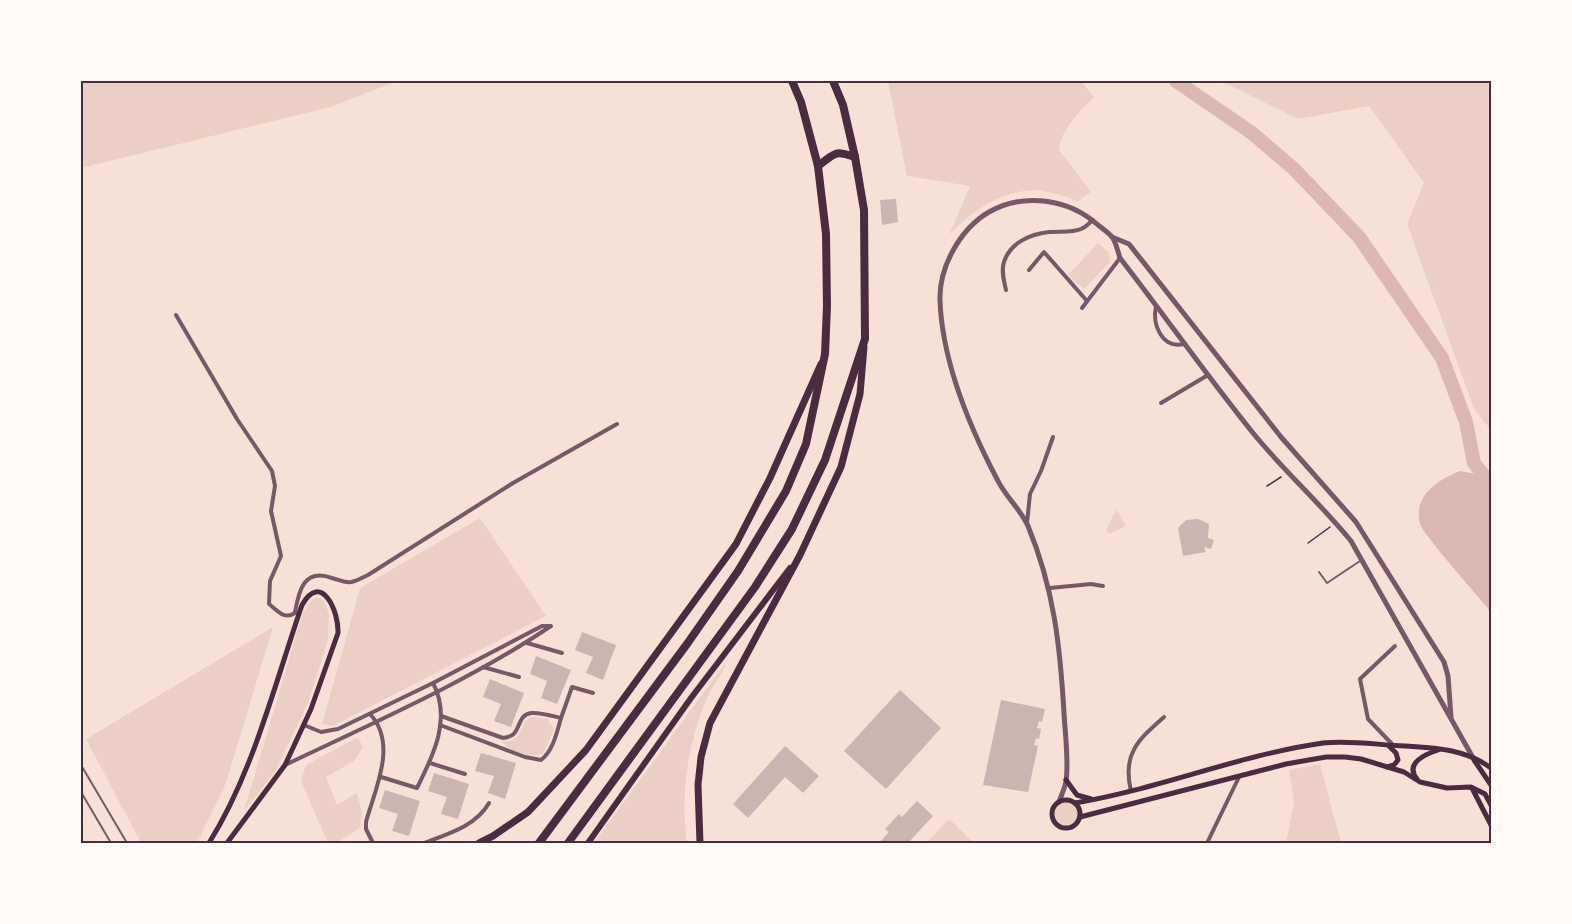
<svg xmlns="http://www.w3.org/2000/svg" width="1572" height="924" viewBox="0 0 1572 924" font-family="'PT Sans',sans-serif">
<rect width="100%" height="100%" fill="#f7e1d7"/>
<g fill="#ebcfc5">
<path d="M81,81h316l-66,26 -250,61z"/>
<path d="M888,81h193l13,16c-15,16 -32,30 -35,53l32,42 -13,9c-11,-4 -24,-8 -36,-10 -36,-4 -70,19 -93,44l21,-49 -63,-10z"/>
<path d="M1221,81h270v349l-17,-21 -67,-185 17,-41 -55,-77 -71,13z"/>
<path d="M1098,243l11,10 1,9 -26,27 -16,-14z"/>
<path d="M1117,510l9,16 -17,8 -3,-3 8,-18z"/>
<path d="M480,518l66,98 -213,110 -11,-2 38,-136z"/>
<path d="M316,597l8,3 5,14 -1,26 -20,63 -32,67 -32,41 58,-196 7,-12z"/>
<path d="M273,627l-47,156 -28,58 -57,2 -55,-104z"/>
<path d="M726,662c-2,11 -14,24 -19,36 -19,45 -27,96 -20,145h-93z"/>
<path d="M531,717l17,2 6,11 -11,24c-16,3 -31,-1 -42,-13 16,3 19,-8 24,-20z"/>
<path d="M358,737l5,10 -9,14 -28,16 11,28 20,-12 5,20 -2,15 -24,15h-8l-27,-62 5,-16z"/>
<path d="M1320,764l21,79h-55l8,-41 -5,-32z"/>
<circle cx="1067" cy="814" r="12"/>
<path d="M949,819l25,24h-48z"/>
</g>
<path fill="#dcb8b0" d="M1460,471l31,6v138l-4,-8c-11,-13 -64,-73 -67,-83 -7,-29 18,-44 40,-53z"/>
<g fill="none" stroke-linecap="round" stroke-linejoin="round">
<path stroke="#dcb8b0" stroke-width="14" d="M1176,81l76,52 42,36 65,68 83,121 24,64 8,41 17,22"/>
</g>
<g fill="#ccb4b1">
<path d="M896,199l2,23 -16,3 -2,-25z"/>
<path d="M1198,519l11,5 -1,14 6,2 -3,9 -7,-2 2,5 -23,4 -5,-28 8,-8z"/>
<path d="M582,632l34,13 -13,35 -17,-7 7,-16 -18,-7z"/>
<path d="M536,656l35,14 -14,34 -16,-6 6,-17 -17,-7z"/>
<path d="M490,679l34,14 -13,34 -17,-6 7,-17 -18,-7z"/>
<path d="M900,690l41,38 -55,61 -42,-38z"/>
<path d="M1001,700l44,9 -3,13 -3,-1 -2,7 4,1 -2,10 -3,-1 -2,7 4,1 -10,46 -45,-7z"/>
<path d="M785,746l34,30 -16,17 -18,-16 -37,41 -15,-14z"/>
<path d="M481,753l35,10 -11,36 -17,-6 6,-17 -19,-5z"/>
<path d="M434,773l35,11 -11,35 -17,-5 6,-17 -19,-6z"/>
<path d="M385,790l35,11 -11,35 -17,-5 6,-17 -19,-6z"/>
<path d="M917,801l16,15 -25,27h-29l10,-11 -4,-3 14,-15 3,3z"/>
</g>
<g fill="none" stroke-linecap="round" stroke-linejoin="round">
<g stroke="#4a2c40" stroke-width="1.5">
<path d="M1267,486l14,-9"/>
<path d="M1308,543l22,-16"/>
</g>
<g stroke="#755966" stroke-width="2">
<path d="M1319,572l8,11 33,-22"/>
<path d="M81,765l46,78"/>
<path d="M81,792l30,51"/>
</g>
<g stroke="#755966" stroke-width="4">
<path d="M1029,270l15,-18 43,49"/>
<path d="M1006,290c-2,-9 -5,-19 -2,-28 6,-19 26,-28 45,-30 10,-1 23,1 32,-3 5,-2 8,-6 12,-9"/>
<path d="M1156,306c-4,19 6,43 28,38"/>
<path d="M1082,308l38,-50"/>
<path d="M176,315l61,104 35,52 3,15 -4,25 10,45 -11,25 -1,23c9,7 15,16 26,9"/>
<path d="M1161,403l47,-28"/>
<path d="M1027,523l3,-29 11,-23 12,-34"/>
<path d="M1050,588l41,-4 12,2"/>
<path d="M295,612c4,-22 9,-44 37,-34 7,2 12,5 19,4 6,-1 12,-5 17,-7l145,-92 104,-59"/>
<path d="M527,643l35,10"/>
<path d="M483,667l36,10"/>
<path d="M370,714c28,30 5,75 -4,108v7l7,14"/>
<path d="M561,718l11,-31 21,6"/>
<path d="M304,725l17,7 17,-3 95,-46 109,-57h8"/>
<path d="M440,725l85,32 16,3c12,-9 16,-28 20,-42 -9,-2 -21,-6 -30,-5 -17,3 -7,23 -28,25l-62,-22"/>
<path d="M1393,745l-25,-26 -8,-40 35,-33"/>
<path d="M430,763l35,11"/>
<path d="M285,765c88,-42 186,-85 266,-139"/>
<path d="M381,777l36,11c16,-32 35,-69 16,-105"/>
<path d="M1131,791c-9,-37 7,-51 33,-74"/>
<path d="M1208,841l31,-64"/>
<path d="M424,843c24,-9 52,-17 65,-40"/>
</g>
<g stroke="#755966" stroke-width="5">
<path d="M1112,237l17,7 152,193 75,85 88,140 4,14 3,41"/>
<path d="M1059,802c2,-6 6,-14 7,-21 3,-18 -1,-49 -2,-68 -4,-68 -10,-124 -36,-187 -7,-16 -22,-29 -30,-45 -28,-53 -56,-120 -58,-181 -1,-33 20,-71 49,-88 35,-20 80,-13 109,13 5,4 11,8 14,12 4,5 6,15 8,21 45,58 87,118 133,175 31,38 67,70 98,108l121,215"/>
</g>
<g stroke="#4a2c40" stroke-width="5">
<path d="M1474,760l17,25"/>
<path d="M1387,767l7,-2 4,-5 -2,-7 -7,-7"/>
<path d="M1417,779c-13,-16 9,-25 21,-29"/>
<path d="M1066,780l11,15 14,4"/>
<path d="M1472,788l19,37"/>
<circle cx="1066" cy="814" r="14"/>
<path d="M1075,803c84,-14 164,-48 248,-60 27,-3 55,2 82,3 31,2 60,3 86,22"/>
<path d="M1080,817l206,-53 40,-7h19l16,2 43,13 16,10 27,6 24,-1 14,7 6,11"/>
<path d="M209,843c44,-70 66,-160 93,-238 19,-34 37,6 36,28l-27,76 -26,56 -58,78"/>
</g>
<path stroke="#4a2c40" stroke-width="6" d="M588,843l103,-145 99,-130"/>
<g stroke="#4a2c40" stroke-width="7">
<path d="M479,843l14,-7 35,-24 58,-62 150,-206 34,-66 51,-114"/>
<path d="M700,843l-2,-58 3,-28 9,-34 90,-168 41,-88 19,-73 4,-47"/>
</g>
<g stroke="#4a2c40" stroke-width="8">
<path d="M818,166c18,-13 15,-16 37,-9"/>
<path d="M539,843l148,-199 51,-73 48,-80 20,-47 19,-90 2,-48 -1,-72 -8,-68 -17,-64 -9,-21"/>
<path d="M568,843l187,-256 37,-58 33,-69 40,-121 -1,-129 -9,-53 -12,-52 -10,-24"/>
</g>
</g>
<rect width="1572" height="924" fill="none" stroke="#fffaf5" stroke-width="165"/>
<rect x="82" y="82" width="1408" height="760" fill="none" stroke="#4a2c40" stroke-width="2"/>
</svg>
